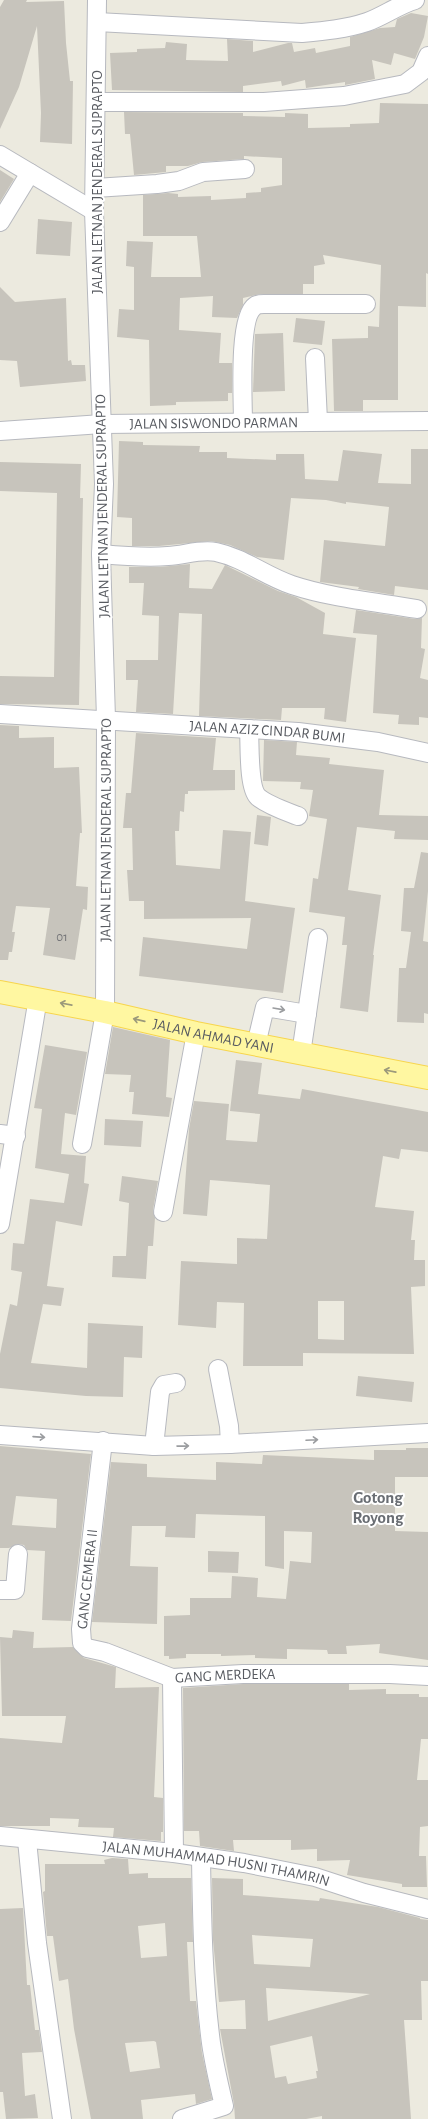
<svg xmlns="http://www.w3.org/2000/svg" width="428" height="2119" viewBox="0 0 428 2119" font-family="'Alegreya Sans',sans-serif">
<rect width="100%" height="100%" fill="#eceadf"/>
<g fill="#c7c4bc" fill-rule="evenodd">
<path d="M4,0h23l-1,2 38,-1 2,42 4,38h3l-1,63 -32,-2 1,-29 -4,-87 -18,61 -19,42v-122z"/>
<path d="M411,13l17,3 -4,21 -9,22 -21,-6 -3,12 -19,-5 3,19 -30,6v-3l-39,6 -1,-8 -23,6 -1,-5 -38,5v6l-131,-2 -2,-37 27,-1v-3l28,-1 1,-6 21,2 -1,16 42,1 -1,-22 26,2v11l35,-9h4l2,9 21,-4 1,5 34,-7v-9l30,-9 15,-1 2,-8z"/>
<path d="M380,103l48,1v170l-2,-1v34l-28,-1v94h-35v11h-29l-2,-72 36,-1v-12l11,1 2,-62 -58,-10 2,9 -11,2v18h-11v10h-43l-17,4v7l-6,13 -25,-1 1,-21 -33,2 -1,32 42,3 -2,30h13v30h-4v8l-52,1v3l-26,1 -1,-66 -32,-3 2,-28 15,1v-43l-8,-1 1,-25 26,1 -2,35h50l-4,-41h-54v-41l25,-2 10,1v3l33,-1v4l35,-2v-5l15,-1v-4l21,-3v-27l-38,-2v3l-42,3 -14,4h-22v6l-32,3 -4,-41h-5l-1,-22 119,1v3l42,1v-4l23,1v14l42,-1v-3l29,-1z"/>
<path d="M0,170l14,9 -14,23z"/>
<path d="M38,219l34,3 -2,34 -34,-2z"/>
<path d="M0,287l15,15 51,-4 2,63 3,-1 1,5h13l1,16 -66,6 -3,-26 -17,-1z"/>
<path d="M296,318l29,3 -3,24 -29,-3z"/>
<path d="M283,333l2,58 -32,1 2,-58z"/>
<path d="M119,441l24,1v3l57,1 -1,6h28v6l49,2v-6h28l1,25 33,2 5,-31 39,4 -4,29 33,1v-35h17v141l-33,-4 -1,9 -36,-6 1,-2 -39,-5 4,-42 61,6 4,-39 -43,-5v2l-20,-4 -35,-2 -7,62 -27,-3 -27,-12 -19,-4 -52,5h-27v-28l-15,-1z"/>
<path d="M0,462l81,2 -1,34h3l-4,207 -79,-1v-28l54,1 3,-184 -57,-2z"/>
<path d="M190,564l-1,24 23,1 13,-24 53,26 18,6 29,16 -2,21 33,4 -10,84 -22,-3 1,-11h-43l-1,12 -82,-4 3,-102 -23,-1 -6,101 -37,-2 2,-32h-12v-20h32l1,-44 -17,-1 2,-32h-15v-16h31z"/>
<path d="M356,610l59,9 7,-1 -1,30 4,1 -5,29 8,2v38l-9,-1v8l-21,-1 1,-9 -26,-2 4,-78 -24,-2z"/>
<path d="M0,725l19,1v12l35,-1v31l25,-1 3,66h-2l-4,53 12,1 -1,23 -4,-1 -8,51 -32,-5 7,-47 -34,-2 -4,26h3l-3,20h-3l-1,8h-8z"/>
<path d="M136,733l80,5 -3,32h22v20l-47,1v3h-3l-1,18 -4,-1 -1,20h-4l1,34 44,4 3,-39 28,2 -6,69 50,7 -12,85 -144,-17 4,-39 104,12 4,-31 -107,1v-18h-15l-2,-31h6l-1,-42h-9l3,-35h5z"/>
<path d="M264,740l33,2 -1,13 34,3 -1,6 55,6 -5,45 49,1v24l-34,-1 1,-8 -38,-4 -9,63 33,5 -8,60h1l-6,57 -28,-4 7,-63h-5l3,-28 -36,-5 4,-34 5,1 9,-60 -18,-3 4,-26 -13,-1 1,-7 -38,-1z"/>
<path d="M257,815l14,2 -3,29 -14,-2z"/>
<path d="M421,852l7,1v38l-5,50 5,1v72l-4,-1v10l-27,-1 2,-54h7l5,-36 -10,-1 3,-43h10z"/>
<path d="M113,1027l57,13 -4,57 6,1 -3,19 -37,-3 2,-22h-5l2,-17 -26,-1z"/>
<path d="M45,1045l42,7 -11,63 -11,-2 -4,41 25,2 -2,27 5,1 -7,42 -26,-5 -9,65 17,2 -3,18 -18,-2 -12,59 56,5 1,-45 55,3 -1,32 -18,-1 -1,40 -37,-1 -86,-8v-34l10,-50 7,2 5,-34 -11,-2 2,-27 11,1 6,-45 34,4 5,-29 -34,-6 7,-59 -8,-1z"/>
<path d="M236,1060l26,3 -4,31 42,5 2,-10 126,23v40l-27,-3 -2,10 -16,-3 -8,51 39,4 -3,29h4l-1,20h11v26l-14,1 3,67 -111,-1v13h-60l1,-63 -27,-1 -1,26 -38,-3 3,-64 56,3v-26l30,1 3,-54 -60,-5 -3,36 -24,-2 6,-85 5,-28 35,3 -3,36 31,2 3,-28 -30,-3zM318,1301h26v39l-26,-1z"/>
<path d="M105,1119l38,2 -2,26 -37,-2z"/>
<path d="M122,1176l36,5 -5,29 2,8 -2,28h-5l-2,33 -34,-2 1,-21h13l3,-53 -10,-2z"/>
<path d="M358,1376l56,6 -2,20 -56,-6z"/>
<path d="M0,1446l91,8 -20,167 -29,-1 3,-69 -18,-1 -3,-5 -6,-1 -9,4h-9zM16,1496l41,3 -1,29 -44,-3z"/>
<path d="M406,1448h22v29h-33v54l33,1v128l-49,-7 1,-9 -34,2 1,8h-19l-1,-4 -40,-1v10l-32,-1v-3l-34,1v-2h-35v4l-17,1v-3h-5v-40l26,-1v-17h41l1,-22 26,2 -1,19 29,2 4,-38 21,2 1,-31 -28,-1v38l-19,-3v-50l-69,-2 -1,24 -30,-1 1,-11h-34l-2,40 28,1 -1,57 -65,-2 19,-160 36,2v13l69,3v-18l46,2 1,-9 111,5v-10h32z"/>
<path d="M208,1551l31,1 -1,21 -30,-1z"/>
<path d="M13,1630l21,2 -1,16 40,-1 11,11 32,9 -1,21 44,-1 -5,110 9,1v34h-2v9l-48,-4 1,-9 -36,-1 1,-8 -29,-1v8h-50v-88l62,5 4,-27h-64l-2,-79 12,1z"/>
<path d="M243,1684h106v6l37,-1v5h33v3h9v42h-7l-4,41h11v46l-8,1 -1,29h7l1,31h-25v-3l-55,-9 3,-15 -33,1v-12l-26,1v-10h-58l1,11 -34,-5 -1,-15h-15l-1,-143z"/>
<path d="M112,1858l16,1 1,15 19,-1v5h43l2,64h-6l3,59h6l6,52 10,46 -16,5 -1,-10 -54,6 2,19h-52l-17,-90 -6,-50 -9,2 -6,-45h-6l-4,-44 2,-1v-27h60l-1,-4zM165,1923l2,33 -26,2 -3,-32zM154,2041l2,1 4,26 -30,4 -5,-29z"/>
<path d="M212,1878l31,1v16l76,6 1,-3 58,9 42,11v1l8,1v61h-7l1,39h-18l7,99h-89v-3l-16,3h-71l-1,-15 -14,-75h26l-1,-29 -26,2 -6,-62zM252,1935l61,4 -3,28 -56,-3zM266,1988l104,6 -102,27zM312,2036l6,35h-2l1,7 -29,6 -2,-8 -11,2 -5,-32z"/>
<path d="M23,1908l4,77h3l5,45h4l3,22 -20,1 3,43 10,-2 3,24 -32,1 -3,-27h-3v-183z"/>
</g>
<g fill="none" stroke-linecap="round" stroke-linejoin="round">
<defs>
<g id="minor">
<path d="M97,22l205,11c22,-2 44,-4 65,-11 17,-6 31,-17 48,-22"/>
<path d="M96,102h168l80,-6 61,-12 16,-12 7,-16"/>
<path d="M0,155l94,56"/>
<path d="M95,188l62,-4 22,-3 24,-9 42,-3"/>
<path d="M0,222l30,-49"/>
<path d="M315,358l3,63"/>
<path d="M243,422c0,-21 -5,-105 12,-116 2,-2 6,-2 9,-2h102"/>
<path id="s1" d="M0,431l102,-7 326,-3"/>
<path d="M101,554c22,2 45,4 67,2 17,-1 32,-7 48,-4 28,6 49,24 76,33 39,13 84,17 125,24"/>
<path id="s2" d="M0,714l298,18 80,10 50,11"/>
<path d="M249,729c1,15 -1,58 9,68 11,9 27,14 40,19"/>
<path d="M256,1045l9,-38 42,7"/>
<path d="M301,1054l17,-116"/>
<path d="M0,1134l16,2"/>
<path id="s3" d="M82,1144l23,-132 1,-293 -5,-165 3,-70 -10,-273 3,-211"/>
<path d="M163,1212l33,-179"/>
<path d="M0,1224l38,-226"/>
<path d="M218,1369l11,57 1,18"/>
<path d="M0,1435l154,11 76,-2 198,-11"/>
<path id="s4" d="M103,1441l-22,188 1,14 5,5 18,4 67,26 71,-4h147l38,2"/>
<path d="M154,1446l6,-54 4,-7 12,-2"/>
<path d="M0,1590h15l3,-36"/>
<path d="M172,1678l2,175"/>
<path id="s5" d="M0,1836l174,17 70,10 71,14 49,16 64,16"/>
<path d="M27,1840l10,103 25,176"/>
<path d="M182,2119l42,-13c-5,-21 -10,-42 -13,-63 -8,-61 -9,-123 -10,-185"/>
</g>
<g id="major">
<path id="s6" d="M0,992l105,20 91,21 232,45"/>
</g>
</defs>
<use href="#minor" stroke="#b7b9bf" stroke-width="20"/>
<use href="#major" stroke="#f7d54d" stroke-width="24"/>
<use href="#minor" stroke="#fff" stroke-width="18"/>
<use href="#major" stroke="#fff7a1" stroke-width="22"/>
</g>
<defs><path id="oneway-shaft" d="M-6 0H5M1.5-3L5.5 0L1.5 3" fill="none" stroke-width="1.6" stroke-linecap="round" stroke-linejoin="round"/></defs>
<g stroke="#9b997b">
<use href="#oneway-shaft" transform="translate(66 1004) rotate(-169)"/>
<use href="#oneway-shaft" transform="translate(139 1020) rotate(-167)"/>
<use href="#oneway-shaft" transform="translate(390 1071) rotate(-169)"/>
</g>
<g stroke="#9b9da0">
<use href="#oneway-shaft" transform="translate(279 1009) rotate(10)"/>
<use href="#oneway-shaft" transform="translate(39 1437) rotate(4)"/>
<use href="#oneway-shaft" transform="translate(312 1440) rotate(-3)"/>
<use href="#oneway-shaft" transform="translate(183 1446) rotate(-1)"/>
</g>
<g text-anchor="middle" stroke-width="4" stroke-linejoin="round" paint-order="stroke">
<g font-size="13" fill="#747578">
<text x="62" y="941">01</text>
</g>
<g font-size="15" fill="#585b61" stroke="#fff">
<text transform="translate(97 182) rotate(-90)" y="5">JALAN LETNAN JENDERAL SUPRAPTO</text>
<text dy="5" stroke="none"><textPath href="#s1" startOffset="214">JALAN SISWONDO PARMAN</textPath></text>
<text transform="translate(102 506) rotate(-91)" y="5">JALAN LETNAN JENDERAL SUPRAPTO</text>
<text dy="5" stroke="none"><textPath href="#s2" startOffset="268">JALAN AZIZ CINDAR BUMI</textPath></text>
<text dy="5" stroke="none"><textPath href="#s3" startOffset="316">JALAN LETNAN JENDERAL SUPRAPTO</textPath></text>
<text dy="5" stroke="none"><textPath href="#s6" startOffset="218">JALAN AHMAD YANI</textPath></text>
<text transform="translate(87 1579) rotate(-84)" y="5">GANG CEMERA II</text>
<text dy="5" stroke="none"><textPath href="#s4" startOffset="354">GANG MERDEKA</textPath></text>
<text dy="5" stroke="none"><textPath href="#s5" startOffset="218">JALAN MUHAMMAD HUSNI THAMRIN</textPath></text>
</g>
<g font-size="17" font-weight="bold" fill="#696d73" stroke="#fff">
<text x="378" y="1503">Gotong<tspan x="378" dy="20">Royong</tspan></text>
</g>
</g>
</svg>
